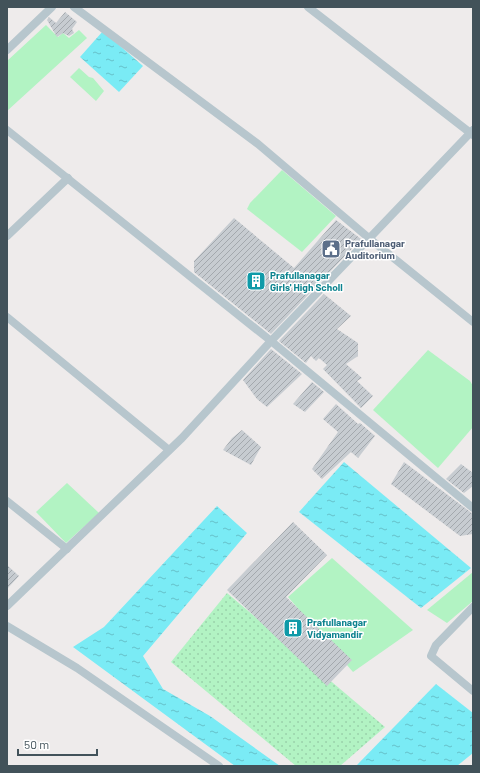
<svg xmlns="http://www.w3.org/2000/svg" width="480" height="773" viewBox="0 0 480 773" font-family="Barlow,sans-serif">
<defs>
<pattern id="grass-dots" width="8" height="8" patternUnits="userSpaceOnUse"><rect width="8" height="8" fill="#b2f3c3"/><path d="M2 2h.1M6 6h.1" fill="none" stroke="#9ad2aa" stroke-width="1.8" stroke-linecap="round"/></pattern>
<pattern id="water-ripples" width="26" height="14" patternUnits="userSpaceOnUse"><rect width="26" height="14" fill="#7aebf5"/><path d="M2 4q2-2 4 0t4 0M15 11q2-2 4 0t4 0" fill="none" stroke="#66c1c9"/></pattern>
<pattern id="building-hatch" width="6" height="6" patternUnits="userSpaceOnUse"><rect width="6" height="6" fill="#c7ccd1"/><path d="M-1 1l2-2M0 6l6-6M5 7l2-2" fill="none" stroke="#a3a8ad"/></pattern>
</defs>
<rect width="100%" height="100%" fill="#eeebeb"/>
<path fill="url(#grass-dots)" d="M227,593l158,134 -45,39h-44l-125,-104z"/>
<g fill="#b2f3c3">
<path d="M46,25l12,12 5,-4 6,5 10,-8 8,8 -80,73v-50z"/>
<path d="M79,68l10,9 4,1 11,13 -8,10 -26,-24z"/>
<path d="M282,170l54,46 -34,36 -55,-43 3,-6z"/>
<path d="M428,350l42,31 3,5v41l-35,41 -65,-58z"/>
<path d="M67,483l32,30 -33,30 -30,-31z"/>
<path d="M332,558l81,72 -60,42 -65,-75z"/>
<path d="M473,572v29l-26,22 -20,-13z"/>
</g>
<g fill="url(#water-ripples)">
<path d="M103,31l40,35 -24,26 -39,-35z"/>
<path d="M344,462l127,106 -50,40 -122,-96z"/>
<path d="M217,506l30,27 -104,123 20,33 47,27 70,50h-45l-162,-119 31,-20z"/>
<path d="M436,684l37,29v40l-16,13h-101z"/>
</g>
<g fill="url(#building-hatch)">
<path d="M65,12l12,10 -5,7 2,4 -5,3 -6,-3 -6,4 -10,-17 2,-3 7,6z"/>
<path d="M234,218l60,50 42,-48 25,19 -90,95 -77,-62v-11z"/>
<path d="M324,294l27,22 -14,13 21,14v13l-12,8 16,14 -5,3 16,15 -12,12 -38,-39 4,-4 -8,-7 -3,3 -5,-5 -5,7 -27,-22z"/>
<path d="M271,349l31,25 -35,33 -10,-8 -14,-19z"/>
<path d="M312,382l12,10 -19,20 -12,-8z"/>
<path d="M336,404l22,20 2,-1 15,13 -17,22 -7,-6 -29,27 -10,-10 26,-37 -15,-13z"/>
<path d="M242,430l19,17 -10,18 -28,-15 9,-12z"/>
<path d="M404,462l69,52v20l-13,2 -69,-52z"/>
<path d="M461,464l12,9v13l-9,7 -18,-14z"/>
<path d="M293,522l34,33 -41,42 66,63 -25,26 -100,-96z"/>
<path d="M7,565l12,11 -12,13z"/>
</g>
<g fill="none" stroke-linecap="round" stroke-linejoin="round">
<g stroke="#b7c6cd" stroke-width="8">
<path d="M74,7l184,137 112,95 103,83"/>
<path d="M308,7l165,128"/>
<path d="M7,50l45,-43"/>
<path d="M7,130l264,211 202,-211"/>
<path d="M7,236l61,-58"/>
<path d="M7,317l162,133"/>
<path d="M7,501l60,48"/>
<path d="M7,606l175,-168 89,-97 202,167"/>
<path d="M473,607l-37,38 -5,11 42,35"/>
<path d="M7,626l70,42 142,98"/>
</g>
</g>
<defs>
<symbol id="civic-square" viewBox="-11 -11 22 22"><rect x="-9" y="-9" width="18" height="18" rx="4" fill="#5c6f8a" stroke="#fff"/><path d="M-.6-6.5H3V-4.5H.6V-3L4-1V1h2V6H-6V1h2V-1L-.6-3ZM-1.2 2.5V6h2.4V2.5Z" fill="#fff"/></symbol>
<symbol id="building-square" viewBox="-11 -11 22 22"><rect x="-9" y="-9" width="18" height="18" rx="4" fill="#0f9aa8" stroke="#fff"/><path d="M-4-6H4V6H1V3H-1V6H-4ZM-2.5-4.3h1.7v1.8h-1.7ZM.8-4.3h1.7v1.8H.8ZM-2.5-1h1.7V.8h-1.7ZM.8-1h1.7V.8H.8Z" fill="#fff"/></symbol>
</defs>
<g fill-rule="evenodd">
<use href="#civic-square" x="320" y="238" width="22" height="22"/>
<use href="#building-square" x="245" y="270" width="22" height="22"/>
<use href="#building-square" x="282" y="617" width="22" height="22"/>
</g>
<g text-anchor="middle" stroke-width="3" stroke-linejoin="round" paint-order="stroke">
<g font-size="10" font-weight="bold" fill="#4e5e75" stroke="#fff" text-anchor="start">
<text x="345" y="247">Prafullanagar<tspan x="345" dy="12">Auditorium</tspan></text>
</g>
<g font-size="10" font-weight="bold" fill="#0d838f" stroke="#fff" text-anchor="start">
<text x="270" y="279">Prafullanagar<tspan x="270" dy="12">Girls' High Scholl</tspan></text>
<text x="307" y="626">Prafullanagar<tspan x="307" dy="12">Vidyamandir</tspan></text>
</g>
</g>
<rect width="480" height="773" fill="none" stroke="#42525a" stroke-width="16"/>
<path d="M18 749v6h79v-6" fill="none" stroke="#42525a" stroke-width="2"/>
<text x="24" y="749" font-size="12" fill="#42525a" stroke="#ffffff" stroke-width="3" paint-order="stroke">50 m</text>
</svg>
